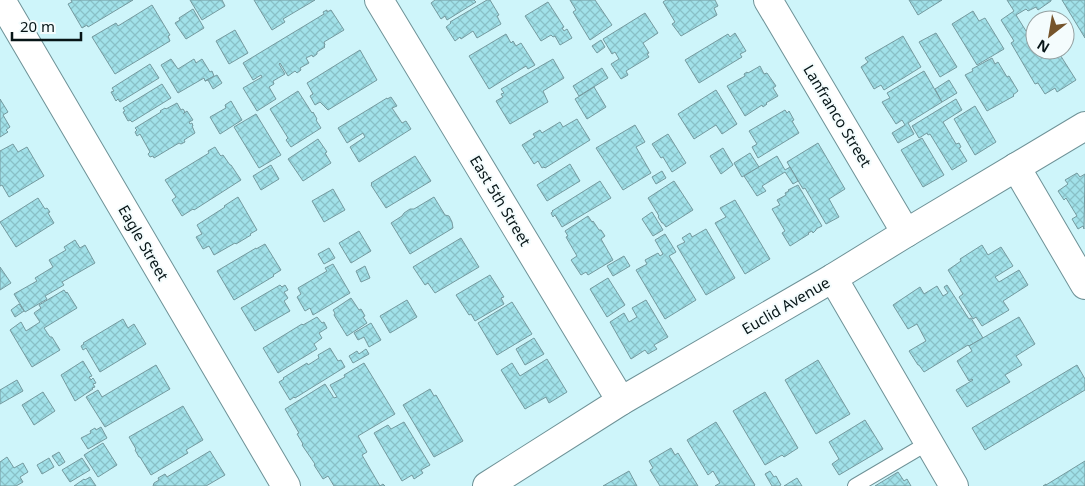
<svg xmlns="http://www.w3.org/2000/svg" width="1085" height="486" viewBox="0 0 1085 486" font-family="'Noto Sans',sans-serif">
<defs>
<pattern id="building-cross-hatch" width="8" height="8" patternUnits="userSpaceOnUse" patternTransform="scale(1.25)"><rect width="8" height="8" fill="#a1e1e9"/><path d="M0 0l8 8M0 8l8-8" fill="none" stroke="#89c0c7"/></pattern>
</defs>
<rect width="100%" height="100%" fill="#cef5fa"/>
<g fill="url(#building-cross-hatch)" stroke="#759a9f">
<path d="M71,0h62l-45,27 -1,-2 -5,3 -14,-24 4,-2z"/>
<path d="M190,0h32l3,6 -23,14z"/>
<path d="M254,0h61l-32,19 2,3 -13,8z"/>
<path d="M435,0h39l2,2 -29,18 -2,-4 -4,3 -10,-16z"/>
<path d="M487,0h3l9,15 -2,1 4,8 -24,14 -4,-7 -12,8 -1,-2 -5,4 -9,-14 5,-4 -1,-1z"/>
<path d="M570,0h25l17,25 -22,15 -17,-28 3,-2z"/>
<path d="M666,0h49l3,6 -4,2 3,7 -36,21 -9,-12 3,-2 -12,-20z"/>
<path d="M909,0h33l-24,15z"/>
<path d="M1007,0h44v1l-13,9 -2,-3 -8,4 -2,-2 -10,6 10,16 8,-5 1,1v23h16l1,2 5,-2 19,30 -19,12 -2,-4 -10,6 -7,-11 -3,1 -24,-41 3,-2 -13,-21 13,-9z"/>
<path d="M1062,0h23v38z"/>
<path d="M548,2l16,25 -2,1 2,3 3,-2 5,9 -12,7 -5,-9 -2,1 -2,-2 -10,6 -16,-25z"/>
<path d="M152,5l18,30 -2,1 2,5 -55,33 -23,-37 24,-14 2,3z"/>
<path d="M193,9l11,19 -18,11 -11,-16 5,-3 -1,-2z"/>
<path d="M327,10v2l4,-2 13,20 -20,12 1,3 -1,1 1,1 -8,5v2l-4,3 -1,-2 -6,3 3,5 -9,5 1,2 -4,3 -2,-2 -7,5 -8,-13 -1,1 6,10 -12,7 1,3 -5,3 7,12 -19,12 -14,-23 19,-11 -1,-2 -8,5 -10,-17 81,-49 -1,-2z"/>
<path d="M973,11l6,10 6,-3 19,31 -27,16 -25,-41z"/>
<path d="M645,13l13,20 -15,10 6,10 -2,1 2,3 -23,14 2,4 -7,4 -10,-15 8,-5 -4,-7 -3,2 -9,-15z"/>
<path d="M235,30l13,23 -19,11 -13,-23z"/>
<path d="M735,33l11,18 -6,3 2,3 -43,26 -14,-23 43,-26 2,3z"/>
<path d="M936,33l21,34 -17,10 -21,-35z"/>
<path d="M506,34l5,9 2,-2 3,5 5,-3 14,22 -7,4 -2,-3 -37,23 -20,-33z"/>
<path d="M903,36l18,31 -37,23 -3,-5 -7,4 -13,-22 7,-5 -3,-4z"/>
<path d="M601,40l4,7 -8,6 -5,-7z"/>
<path d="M360,50l17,30 -49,30 -8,-8 -5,3 -5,-9 3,-2 -6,-11z"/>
<path d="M992,58l3,6 3,-2 9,15 2,-1 9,15 -5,4 1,1 -27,15 -22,-36 8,-4 -1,-2z"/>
<path d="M171,59l7,10 16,-10 2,4 6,-4 8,13 2,-1 2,5 -9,5 -1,-3 -26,15 -17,-28z"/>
<path d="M553,59l11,19 -21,13 5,11 -38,22 -14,-23 7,-4 -2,-3 3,-1 -3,-4z"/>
<path d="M150,64l9,14 -39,24 -2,-3 -2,2 -5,-9 3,-1 -2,-3z"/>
<path d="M760,66l4,8 3,-1 9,13 -3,2 5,8 -12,7 1,1 -4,3 -1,-2 -17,11 -18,-30 18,-10 -1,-2 3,-2 1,1z"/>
<path d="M602,68l6,10 -29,18 -6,-10z"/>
<path d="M924,71l18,31 -34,21 6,11 -16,9 -6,-10 13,-8 -3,-5 -6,4 -14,-22 8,-4 -3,-5z"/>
<path d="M217,75l5,8 -9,6 -5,-9 -3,1z"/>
<path d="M949,80l8,13 -15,9 -7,-13z"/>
<path d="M162,84l9,14 -39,24 -2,-2 -2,1 -5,-9 2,-1 -2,-3z"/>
<path d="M594,87l12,20 -19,12 -12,-20z"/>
<path d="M716,90l21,34 -15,10 -6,-9 -22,14 -16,-25z"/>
<path d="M298,91l14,22 1,-1 4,7 -1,1 5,8 -30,19 -5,-7 2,-2 -18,-29z"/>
<path d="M391,97l6,9 -5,2 10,15 4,-2 5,8 -52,33 -9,-15 15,-10 -2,-4 -16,10 -9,-15 49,-30v1z"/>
<path d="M0,99l8,13 -5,3 7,12 -4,3 2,2 -8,5z"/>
<path d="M956,99l6,11 -19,12 13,22 3,-1 2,4 -2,1 8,13 -15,9 -22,-36 -2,1 -1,-2 -8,5 -7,-12z"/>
<path d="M231,101l11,19 -22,14 -10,-17 16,-9 -1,-3z"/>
<path d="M177,103l4,7 2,-1 2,3 -2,2 4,-3 6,9 -4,2 1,2 2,-1 1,3h-1l3,7 -11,7 1,2 -4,2 -2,-1 -25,15 -1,-2 -3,1 -2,-3 2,-2 -10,-18 -3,2 -2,-4 2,-2 -2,-2 26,-16 -1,-1 5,-3 1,1z"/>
<path d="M975,106l21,36 -21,13 -21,-36z"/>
<path d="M785,110l2,3 2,-2 5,9 -2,1 7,12 -41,25 -6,-11 5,-3 -8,-13z"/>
<path d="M256,114l25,41 -22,13 -25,-41z"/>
<path d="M577,119l13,21 -45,28 -1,-1 -2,1 -4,-7 -4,3 -12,-19 13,-8 -2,-3 7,-4 2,3 18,-11 3,5z"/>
<path d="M635,125l10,17 -9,5 15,26 -28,17 -27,-42z"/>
<path d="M668,134l18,29 -14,9 -9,-15 -2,1 -9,-14z"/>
<path d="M922,138l22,37 -21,12 -22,-37z"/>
<path d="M318,139l9,13 -2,1 6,10 -28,18 -15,-22z"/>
<path d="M818,143l27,46 -16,10 10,18 -13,7 -21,-36 -2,1 -16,-27z"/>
<path d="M13,144l5,8 9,-5 17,29 -35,21 -7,-12 -2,1v-35z"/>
<path d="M215,147l5,8 1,1 2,-1 7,10h1l10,15 -47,30 -1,-1 -11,7 -10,-16 4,-3 -11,-17 44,-27 -1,-2z"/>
<path d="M723,148l10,17 -12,9 -11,-18z"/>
<path d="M750,153l9,14 -17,10 -8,-14z"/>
<path d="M415,156l16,25 -45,27 -15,-23 1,-1 -1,-1z"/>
<path d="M777,156l8,14 5,-3 8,14 -5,3 -8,-12 -23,14 4,5 -9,5 -13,-20z"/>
<path d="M570,164l10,17 -33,20 -10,-16z"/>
<path d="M271,165l8,14 -18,11 -8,-14z"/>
<path d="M662,171l4,7 -10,6 -4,-7z"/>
<path d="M1077,173l3,4 5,-3 -1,55 -1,-3 -5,3 -6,-10 5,-3 -11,-18 -2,2 -6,-9 10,-7 -3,-4z"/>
<path d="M600,181l11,17 -49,29 -7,-12 -2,2 -2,-4 2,-2h-1z"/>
<path d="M674,181l19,29 -27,17 -3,-4h-1l-4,-6 1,-1 -11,-18z"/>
<path d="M798,185l24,41 -6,3v1l-3,3 -1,-2 -4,2 1,1 -19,12 -8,-13 3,-2 -13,-22 8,-4 -3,-5 9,-5 -1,-2 4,-2 -1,-1z"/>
<path d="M333,189l12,21 -21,12 -12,-21z"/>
<path d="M238,197l19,33 -7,4 1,1 -15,9 -1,-1 -21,12 -5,-9 -6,3 -7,-12 6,-3 -5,-9 28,-18 -1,-1z"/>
<path d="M434,197l11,18 4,1 3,6 1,6 -43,26 -19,-31 11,-7 2,-3 6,-4h4z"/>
<path d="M38,198l7,11 2,-1 3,4 -2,1 6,10 -38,24 -16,-25z"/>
<path d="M735,200l35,59 -25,15 -30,-51 11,-6 -6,-9z"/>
<path d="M652,212l11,18 -10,6 -11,-17z"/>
<path d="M588,216l4,6 1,-1 6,9h2l4,6 -4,3 12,21 -25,15 -2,-3 -5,3 -10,-15 6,-4 -11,-19 2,-1 -3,-5z"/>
<path d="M706,229l29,49 -29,17 -29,-49 8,-4 -3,-4 8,-5 2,4z"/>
<path d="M359,231l12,20 -20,12 -12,-20z"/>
<path d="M665,234l11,18 -7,4 27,44 -31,19 -29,-49 11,-6 -2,-4 13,-7 2,3 3,-2 -8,-14z"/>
<path d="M461,238l18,29 -44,26 -7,-10 -3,2 -12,-18z"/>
<path d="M75,240l5,8 5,-3 10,18 -33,19 2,3 -19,11 2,3 -22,13 -11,-18 23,-13 -2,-3 18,-11 -4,-7 17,-10 -2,-3z"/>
<path d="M265,244l16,26 -8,5 1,1 -40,24 -17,-29 39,-23v1z"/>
<path d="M982,245l6,10 13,-8 12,19 -18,11 4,5 20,-12 9,15 -25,16 6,9 -27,16 -6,-9 -3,2 -14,-22 4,-3 -15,-24 13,-9 -1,-2z"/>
<path d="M329,248l6,10 -11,6 -6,-10z"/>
<path d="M624,256l6,10 -17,10 -6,-10z"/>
<path d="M333,264l17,29 -37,22 -3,-7 -5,3 -8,-14 4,-3 -3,-6 29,-17 -2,-3z"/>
<path d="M365,266l5,12 -9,4 -5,-11z"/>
<path d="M0,267l11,16 -11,7z"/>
<path d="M490,275l14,22 -3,1 3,6 -29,17 -4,-7 -2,1 -13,-20z"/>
<path d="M608,278l17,27 -18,12 -17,-28z"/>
<path d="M280,285l2,2 3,-2 3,5 -4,2 4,6 -4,3 6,10 -35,20 -14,-23z"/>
<path d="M947,285l22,34 2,-1 12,20 -14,8 -1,-1 -44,27 -5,-7h-1l-9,-14 17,-10 -9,-17 -9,5 -15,-24 27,-18 4,7 13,-8 6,10 5,-3 -4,-6z"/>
<path d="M64,290l2,3 1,-1 10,16 -33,20 6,9h2l8,13 -28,17 -22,-37 11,-8 5,9 14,-9 -6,-9 7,-5 -2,-3z"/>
<path d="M351,298l8,12 2,-1 4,7 -2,1 4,6 -20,13 -13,-21 1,-2 -2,-3z"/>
<path d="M407,300l10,17 -27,16 -10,-17z"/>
<path d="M646,300l22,37 -14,8 3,4 -9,5 -3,-4 -14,9 -21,-37 14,-9 5,9 8,-5 -5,-9z"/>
<path d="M512,302l20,32 -35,21 -19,-32z"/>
<path d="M19,304l5,7 -9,6 -4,-7z"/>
<path d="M317,317l5,6 2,-1 3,6 -8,5 3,5 -8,6 3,5 -39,24 -15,-25 39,-24 1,1z"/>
<path d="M1019,317l16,27 -19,12 6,9 -17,10 5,7 -43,25 -11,-17 17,-10 -1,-1 -3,2 -12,-20 15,-10 -3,-5z"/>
<path d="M123,319l5,9 6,-4 12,20 -46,28 -14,-24 -3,2 -2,-4 3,-2 -1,-1z"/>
<path d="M371,323l10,17 -12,7 -5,-10 -6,3 -4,-7z"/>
<path d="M534,338l10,16 -19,11 -9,-16z"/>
<path d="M330,348l8,13 3,-1 4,7 -50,31 -1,-1 -4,3 -11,-18 5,-3 -1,-1 24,-15 1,2 11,-7 -1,-3z"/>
<path d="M366,349l3,5 -16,9 -4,-7 8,-5 2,3z"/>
<path d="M547,359l20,33 -18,11 -3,-6 -21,12 -24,-39 11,-7 8,13z"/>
<path d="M818,360l32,54 -34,20 -31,-54z"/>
<path d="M83,361l9,15 -3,1 2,3 2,-2 3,5 -3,1 2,3 -3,1 1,1 -18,12 -14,-26z"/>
<path d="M364,363l31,51 -37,22 9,16 -5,3 18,31 3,-2 2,2h-51l-6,-10 -5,3 -9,-14 1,-1 -13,-19 1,-1 -6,-10 2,-1 -14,-24 40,-25 9,14 3,-1 -7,-12 15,-8 -1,-2z"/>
<path d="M156,365l14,24 -65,38 -19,-30 12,-7 4,7z"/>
<path d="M1077,365l8,14v11l-100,60 -13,-22z"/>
<path d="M17,380l6,11 -23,13v-14z"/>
<path d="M430,389l4,7 2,-1 27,46 -29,16 -31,-52z"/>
<path d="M43,392l12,19 -21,14 -12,-20z"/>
<path d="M765,392l33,56 -14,9 -2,-2 -17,10 -32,-54z"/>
<path d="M183,406l20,34 -17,10 2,3 -37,22 -11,-18h-1l-4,-7 1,-1 -7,-12z"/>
<path d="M865,420l18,29 -44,26 -7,-11 7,-5 -10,-17z"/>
<path d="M404,422l26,43 -9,5 2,3 -9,6 -2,-4 -10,6 -28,-48 14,-8 3,4z"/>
<path d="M716,422l39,63 -1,1h-39l5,-3 -7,-12 -5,4 -21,-35z"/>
<path d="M101,427l6,11 -19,11 -7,-11 10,-5 -1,-2 5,-3 1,2z"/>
<path d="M103,443l14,22 -19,12 -14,-22z"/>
<path d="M671,448l4,7 3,-2 20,33h-38l-10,-16 3,-2 -4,-7z"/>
<path d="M210,451l15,24 -19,11h-53l1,-3 5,-3 -1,-2 7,-4 2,3z"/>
<path d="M59,452l6,10 -6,4 -7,-10z"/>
<path d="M7,457l7,11 9,-5 5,9 -8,5 3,5 -7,4h-16v-24z"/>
<path d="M49,458l5,9 -12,7 -5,-9z"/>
<path d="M82,458l8,12 -20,12 -8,-12z"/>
<path d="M1085,461v25h-42l3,-2v1z"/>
<path d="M629,471l8,15h-34z"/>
<path d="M770,471l4,6 2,-1 5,9 -2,1h-7l-7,-12z"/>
<path d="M898,472l6,9 3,-2 4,7h-36z"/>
<path d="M90,477l6,9h-22l10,-7 1,1z"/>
<path d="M797,478l5,8h-18z"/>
</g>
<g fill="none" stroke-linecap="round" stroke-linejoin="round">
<defs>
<path id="lane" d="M855,486l73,-43"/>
<g id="street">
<path d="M1,0l285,486"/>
<path d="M379,0l242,401"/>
<path d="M768,0l138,233"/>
<path d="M1016,167l69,118"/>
<path d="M833,278l121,208"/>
</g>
<path id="secondary" d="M487,486l134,-85 212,-123 73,-45 179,-107"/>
</defs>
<use href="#lane" stroke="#6e9297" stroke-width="16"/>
<use href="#street" stroke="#6e9297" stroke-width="30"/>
<use href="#secondary" stroke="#6e9297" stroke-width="30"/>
<use href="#lane" stroke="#fff" stroke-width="14"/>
<use href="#street" stroke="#fff" stroke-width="28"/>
<use href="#secondary" stroke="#fff" stroke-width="28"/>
</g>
<g text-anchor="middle" stroke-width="4" stroke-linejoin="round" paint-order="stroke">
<g font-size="15" fill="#071517" stroke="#f4fcfd">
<text transform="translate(837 116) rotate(59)" y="5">Lanfranco Street</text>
<text transform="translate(500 201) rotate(59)" y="5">East 5th Street</text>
<text transform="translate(143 243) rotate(60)" y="5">Eagle Street</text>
<text transform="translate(786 306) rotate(-30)" y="5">Euclid Avenue</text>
</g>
</g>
<g transform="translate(1050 35) rotate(211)"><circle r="24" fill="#f4fcfd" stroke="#95a0a1"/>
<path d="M0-4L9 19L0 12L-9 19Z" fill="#75542b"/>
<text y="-8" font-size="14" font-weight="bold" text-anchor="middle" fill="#071517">N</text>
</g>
<path d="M12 32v8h69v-8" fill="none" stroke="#071517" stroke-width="2.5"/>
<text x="20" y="32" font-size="15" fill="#071517" stroke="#f4fcfd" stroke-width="4" paint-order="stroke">20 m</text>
</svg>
